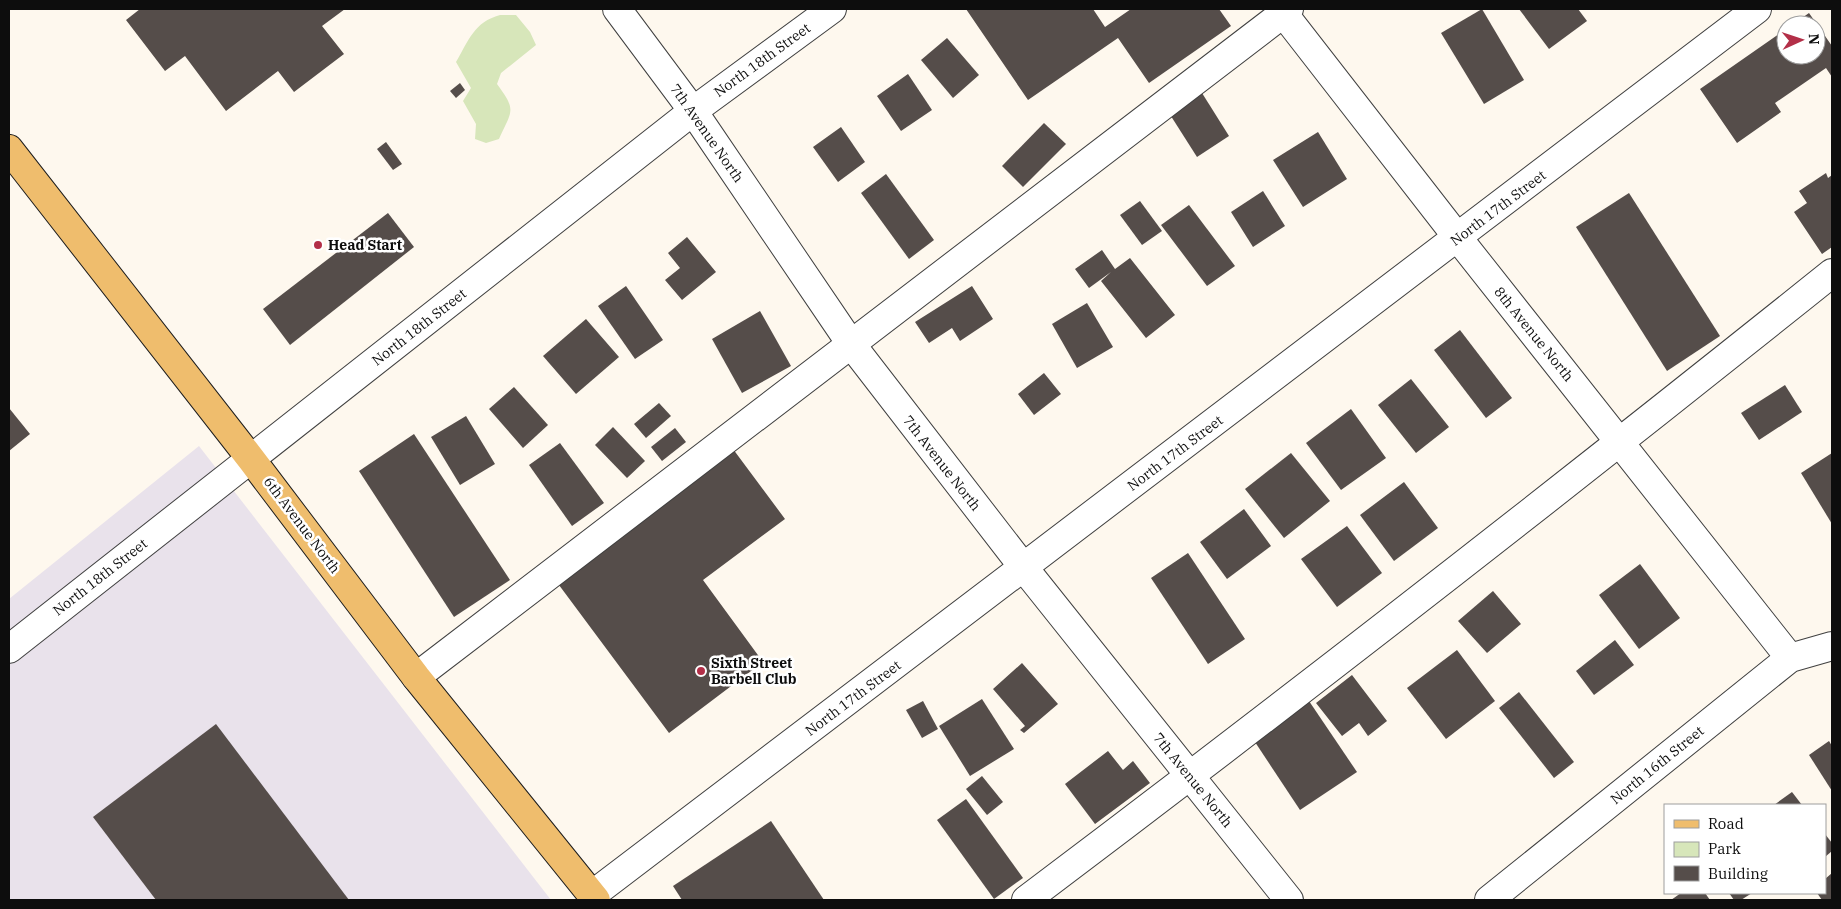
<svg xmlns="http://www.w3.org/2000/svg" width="1841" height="909" viewBox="0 0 1841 909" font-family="'IBM Plex Serif',serif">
<rect width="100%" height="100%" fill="#fef8ee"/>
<path fill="#e9e2eb" d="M199,446l352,454h-542v-301z"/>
<path fill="#d7e6ba" d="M500,15h16l14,17 6,13 -35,28 -4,11c20,27 15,26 2,55l-13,4 -11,-4 1,-15 -13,-23 8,-13 -15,-26c13,-22 18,-40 44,-47z"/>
<g fill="#554d4a">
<path d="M140,9h205l-23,17 22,28 -50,38 -16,-21 -52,40 -41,-55 -20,15 -39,-51z"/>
<path d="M966,9h127l12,18 26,-18h88l12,17 -82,57 -31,-45 -90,62z"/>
<path d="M1482,9l42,71 -40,24 -43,-71z"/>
<path d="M1519,9h59l9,12 -38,28z"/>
<path d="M1809,13l23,33v31l-6,-9 -51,35 6,9 -44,31 -37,-54 86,-60v26h30v-30h-24z"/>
<path d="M947,38l32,37 -26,23 -32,-38z"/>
<path d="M908,74l24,36 -31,21 -24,-35z"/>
<path d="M460,83l5,7 -9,8 -6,-7z"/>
<path d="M1202,93l27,43 -32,21 -28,-44z"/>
<path d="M1044,123l22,21 -43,43 -21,-21z"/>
<path d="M841,127l24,35 -27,20 -25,-35z"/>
<path d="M1318,132l29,47 -44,28 -30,-47z"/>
<path d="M386,142l16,22 -9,6 -16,-21z"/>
<path d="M1826,173l2,5 4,-3v72l-10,7 -28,-42 13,-9 -8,-12z"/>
<path d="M886,174l48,66 -25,19 -48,-66z"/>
<path d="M1263,191l22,35 -32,21 -22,-35z"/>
<path d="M1629,193l91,143 -53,35 -91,-144z"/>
<path d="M1140,201l22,30 -20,14 -22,-30z"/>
<path d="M1189,205l46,61 -28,20 -46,-61z"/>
<path d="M388,213l26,34 -124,98 -27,-36z"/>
<path d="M687,237l29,35 -34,28 -17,-20 15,-12 -12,-15z"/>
<path d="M1102,250l13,19 15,-11 45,57 -29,23 -45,-57 10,-9 -22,16 -14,-19z"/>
<path d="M626,286l37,54 -28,19 -37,-53z"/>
<path d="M972,286l21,33 -33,22 -8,-13 -23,15 -14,-21z"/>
<path d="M1087,303l26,44 -36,21 -25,-44z"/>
<path d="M760,311l31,55 -49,27 -30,-54z"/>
<path d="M586,319l33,38 -43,37 -33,-38z"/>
<path d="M1460,330l52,68 -26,20 -52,-68z"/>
<path d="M1044,373l17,21 -27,21 -16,-21z"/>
<path d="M1411,379l38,48 -33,26 -38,-48z"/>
<path d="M1785,385l17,27 -43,28 -18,-27z"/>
<path d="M514,387l34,38 -25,23 -34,-39z"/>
<path d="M659,403l12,13 -25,22 -12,-14z"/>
<path d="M9,408l21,26 -21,17z"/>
<path d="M1351,409l35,49 -45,32 -35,-47z"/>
<path d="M466,416l29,48 -35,21 -29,-48z"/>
<path d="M613,427l32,34 -18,17 -32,-33z"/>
<path d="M675,428l11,14 -24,19 -11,-14z"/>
<path d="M414,434l96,146 -56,37 -95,-146z"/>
<path d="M560,443l44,60 -32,23 -43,-61z"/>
<path d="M733,449l52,70 -82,61 60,82 -94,71 -113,-152z"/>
<path d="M1291,453l39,48 -46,37 -39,-49z"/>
<path d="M1832,453v71l-31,-51z"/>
<path d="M1404,482l34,46 -44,33 -34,-46z"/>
<path d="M1244,509l27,37 -44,33 -27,-37z"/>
<path d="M1347,526l35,47 -45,34 -36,-48z"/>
<path d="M1188,553l57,86 -37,25 -57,-86z"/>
<path d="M1640,564l40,54 -41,31 -40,-54z"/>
<path d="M1493,591l28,33 -34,29 -29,-32z"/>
<path d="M1615,640l19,25 -40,30 -18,-24z"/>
<path d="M1457,650l38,51 -49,38 -39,-51z"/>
<path d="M1022,663l36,41 -34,29 -4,-3 5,-4 -32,-37z"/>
<path d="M1352,675l35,46 -19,15 -9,-13 -17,13 -26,-33z"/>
<path d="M1519,692l55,70 -20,16 -55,-70z"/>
<path d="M982,699l32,50 -44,27 -31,-50z"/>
<path d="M923,701l15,28 -16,9 -16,-28z"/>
<path d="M1309,701l48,71 -57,38 -47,-71z"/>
<path d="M216,724l133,176h-193l-63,-83z"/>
<path d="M1829,741l3,5v45l-23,-36z"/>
<path d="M1108,751l15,19 10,-9 17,22 -55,41 -30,-40z"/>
<path d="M982,776l21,26 -16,13 -21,-26z"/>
<path d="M1792,792l10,13h-28z"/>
<path d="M966,799l57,79 -29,21 -57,-79z"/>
<path d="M771,821l53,79h-142l-9,-14z"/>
<path d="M1825,834l7,9v8l-7,6z"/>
<path d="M1832,873v27h-10l-5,-7h8v-14z"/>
<path d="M1681,893h24l5,7h-39z"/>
<path d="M1729,893h23l-11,7h-7z"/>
</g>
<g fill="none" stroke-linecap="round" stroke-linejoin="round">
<defs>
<g id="minor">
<path d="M617,9l76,102 158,233 173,224 265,332"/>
<path d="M1280,9l178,229 332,420"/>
<path d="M9,649l684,-538 139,-102"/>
<path d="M416,677l873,-668"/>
<path d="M592,895l1165,-886"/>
<path d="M1026,900c272,-205 540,-414 806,-627"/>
<path d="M1489,900l301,-242 42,-12"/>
</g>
<path id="major" d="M9,149l242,310 165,218 180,223"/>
</defs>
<use href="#minor" stroke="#404040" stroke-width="30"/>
<use href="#major" stroke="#1e1e1e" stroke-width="30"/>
<use href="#minor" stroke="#fff" stroke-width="28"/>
<use href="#major" stroke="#efbd6d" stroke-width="28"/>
</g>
<g fill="#b32f48" stroke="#fff" stroke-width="2">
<circle cx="318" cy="245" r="5"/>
<circle cx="701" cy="671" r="5"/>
</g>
<g text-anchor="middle" stroke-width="5" stroke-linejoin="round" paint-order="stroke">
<g font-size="14" fill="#0d0d0d" stroke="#fff">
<text transform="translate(762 60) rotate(-36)" y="5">North 18th Street</text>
<text transform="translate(707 133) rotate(55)" y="5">7th Avenue North</text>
<text transform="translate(1498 208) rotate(-37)" y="5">North 17th Street</text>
<text transform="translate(419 327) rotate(-38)" y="5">North 18th Street</text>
<text transform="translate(1534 334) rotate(51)" y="5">8th Avenue North</text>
<text transform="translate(1175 453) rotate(-37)" y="5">North 17th Street</text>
<text transform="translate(942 463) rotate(52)" y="5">7th Avenue North</text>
<text transform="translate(302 525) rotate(53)" y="5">6th Avenue North</text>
<text transform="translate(100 577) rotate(-38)" y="5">North 18th Street</text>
<text transform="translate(853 698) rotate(-37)" y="5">North 17th Street</text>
<text transform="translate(1657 765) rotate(-39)" y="5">North 16th Street</text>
<text transform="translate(1193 780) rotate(51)" y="5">7th Avenue North</text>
</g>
<g font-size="14" font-weight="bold" fill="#0d0d0d" stroke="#fff" text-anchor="start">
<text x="328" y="250">Head Start</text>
<text x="711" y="668">Sixth Street<tspan x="711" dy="16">Barbell Club</tspan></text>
</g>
</g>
<rect width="1841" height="909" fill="none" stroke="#0d0d0d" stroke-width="20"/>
<rect x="1664" y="804" width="162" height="90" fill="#ffffff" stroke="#9e9e9e"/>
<rect x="1674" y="820" width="25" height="8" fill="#efbd6d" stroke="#9e9e9e"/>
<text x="1708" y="829" font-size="15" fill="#0d0d0d">Road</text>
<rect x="1674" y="842" width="25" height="15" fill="#d7e6ba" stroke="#9e9e9e"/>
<text x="1708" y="854" font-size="15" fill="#0d0d0d">Park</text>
<rect x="1674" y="866" width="25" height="15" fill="#554d4a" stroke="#9e9e9e"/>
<text x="1708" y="879" font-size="15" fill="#0d0d0d">Building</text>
<g transform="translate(1801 40) rotate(87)"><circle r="24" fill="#ffffff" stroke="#9e9e9e"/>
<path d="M0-4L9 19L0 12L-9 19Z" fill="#b32f48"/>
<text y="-8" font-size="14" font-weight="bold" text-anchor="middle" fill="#0d0d0d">N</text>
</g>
</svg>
